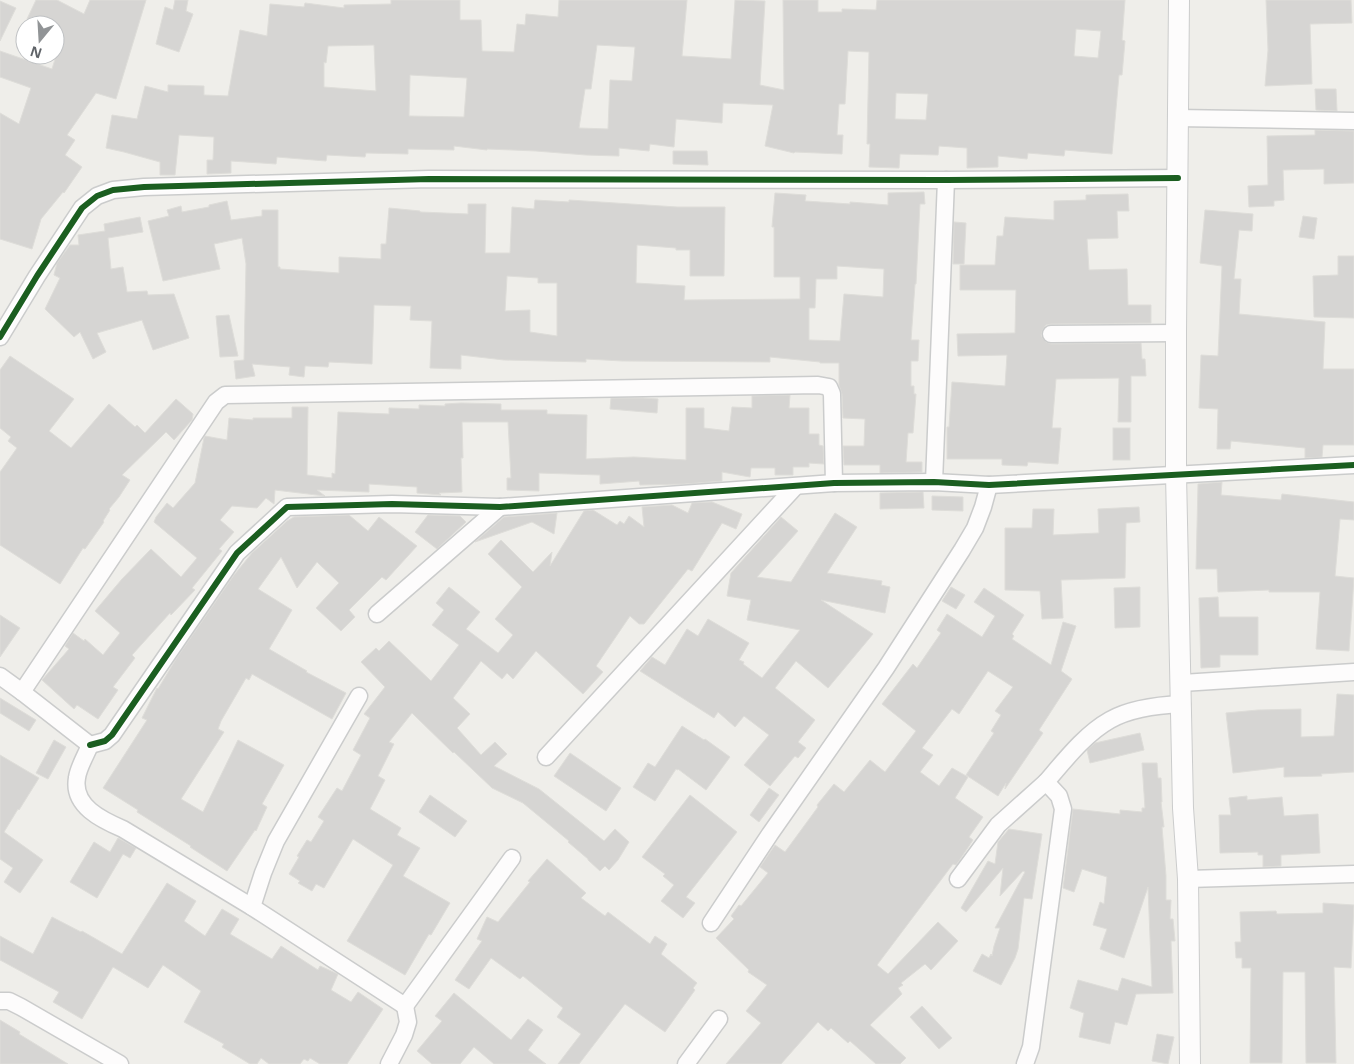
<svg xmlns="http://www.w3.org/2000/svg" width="1354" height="1064" viewBox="0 0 1354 1064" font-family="'Noto Sans',sans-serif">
<rect width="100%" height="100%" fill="#efeeea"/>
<g fill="#d6d5d3" stroke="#deddd9" fill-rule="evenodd">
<path d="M36,0h21l27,14 6,-14h56l-30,99 -20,-6 -29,42 8,5 -10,15 17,12 -18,26 -1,-1 -22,27 -9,30 -32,-10v-126l19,11 12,-36 -31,-11v-26l52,18 10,-32 -7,-3v-9h-17l-11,-6z"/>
<path d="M175,0h13l-2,11 7,3 -14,38 -23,-8 9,-37 8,3z"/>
<path d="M391,0h69v20h21l1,31 32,1 3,-28 8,1 1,-11 32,3 1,-17h128l-5,56 49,3 4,-59 30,1 -5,84 24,5 -1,-90h35v12h24v-3l34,1 1,-10h248l-3,40 3,1 -3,34h-3l-7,79 -47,-4 -1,6 -36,-3 -1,6 -29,-3v11l-31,1v-20l-28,-2 -1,9 -38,-1 -1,14 -30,-1 1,-23h-3l2,-92 -21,-1 -3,53h-6l-2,31h6l-1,19 -47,-2 -1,1 -29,-7 8,-41 -50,-2 -1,20 -46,-4 -2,28 -24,-3 -1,7 -30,-3v8l-33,-1 -50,-4 -49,-2v1l-33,-4v4l-46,-1v5l-42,-1 -1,4 -38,-2 -1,6 -49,-4 -1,7 -45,-3v12l-24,1v-14h6l1,-23 -35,-2 -4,40h-15v-13l-36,-10 -18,-4 6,-33 25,4 8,-33 23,6v-7l36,1v9l24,1 12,-66 27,6 3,-32 34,3 1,-4 39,5v-3l47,-1zM1076,29l25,2 -3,27 -24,-2zM374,45l2,46 -52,-4v-25l2,1 2,-17zM597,45l38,2 -3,34 -22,-1 -2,49 -29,-1 6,-39h6zM410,75l57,3 -3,39 -55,-1zM896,93l32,1 -2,26 -31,-1z"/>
<path d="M1266,0h85l1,23 -42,1 2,60 -47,2 3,-36z"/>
<path d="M0,1l16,7 -16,33z"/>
<path d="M1315,89h21l1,22 -21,-1z"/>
<path d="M1315,130l39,1v52l-30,1v-15l-41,1 1,30 -10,1v5l-25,1 -1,-21 20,-1 -1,-49 48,-1z"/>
<path d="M673,151h34l1,14 -35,-1z"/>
<path d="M924,192l1,12h-5l-4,80h-1l-4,56h8l-1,21h-7v25h3v8h2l-3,39h-5l-2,29h16v10l-42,1v-8h-36l-1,-19h21l1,-27 -22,-1 -1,-24 -3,-9v-22h-19v-1l-50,-5v5l-147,-1 -37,-2v3l-82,-2 -43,-5v14l-31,-1 2,-47 -22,-1 1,-14 -37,-1 -2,59 -43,-2 -1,5 -21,-1h-2l-1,11 -15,-2 1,-8 -38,-3 3,12 -19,3 -2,-18 10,-1 2,-96 -4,-26 -28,6 6,25 -57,12 -15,-60 21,-5 -2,-6 14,-4 1,6 27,-5v-2l18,-4 4,19 31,-4v-6h16v57h2v2l59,4v-16l42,2v-15h5l3,-36 31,3v1l48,2v-10h18l-1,49h25l2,-46 22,2 1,-9 34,2v-2l108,7h48l-1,69h-34v-26h-14v-2l-39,-3 -1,38 49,3 -1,14 116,-1v-22h-26v-50h-2l3,-34 31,2 -1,6 45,3v-2l38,3v-12zM837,266l47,3 -1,28 -39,-3 -4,47 -31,-1v-32h6l1,-29h21zM507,276l31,2v5h19v53l-27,-4v-22l-25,1z"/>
<path d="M1128,194l1,17h-12l1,27 -31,1 2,31 38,-1 1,36h23v18l-100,1 -5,1 -3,4 -2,6 2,4 3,3 5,2 90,-1 1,16h3l1,17h-15v46h-13l1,-44 -63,1 -4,49h9l-3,36 -30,-2 -1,4 -25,-1v-6h-55v-32h2l3,-45 53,4 2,-31 -49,1 -1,-22 58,-1 1,-43h-56v-25h35l2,-29h6l2,-19 49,3v-19l32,-1v-5z"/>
<path d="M1205,210l48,4 -1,17 -13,-1 -5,49h7l-2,35 86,8 -2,47h31v76h-31l-1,12 -17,1v-10l-74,-7 -1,8h-13l1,-40 -19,-1 2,-53 17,1 4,-90 -22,-3z"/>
<path d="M1303,216l14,2 -3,21 -15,-2z"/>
<path d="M140,217l3,15 -35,6 3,31 12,-2 4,25 20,-1 1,4 26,-1 15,44 -36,12 -11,-30 -45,13 9,19 -13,7 -13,-27 -6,5 -29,-28 15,-31 -6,-3 3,-12 13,-18h9l-1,-10 27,-4 -1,-7z"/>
<path d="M954,222l12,1 -2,41h-11z"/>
<path d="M1338,256h16v62l-40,-1 -1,-41 25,-1z"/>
<path d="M229,315l9,41 -18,1 -4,-41z"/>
<path d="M10,356l64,43 -25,32 22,17 38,-44 26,23 2,-2 8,8 31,-34 17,15 -1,6 -18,20 -8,-8 -44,43 8,5 -11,17 -10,12 1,1 -7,11 1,1 -19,27 -2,-1 -23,36 -60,-39v-73l17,-24 -9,-7 3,-4 -11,-9v-58z"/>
<path d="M790,395l-1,13h20v26h10v11l4,1 1,18 -15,-1v4h-16v8h-18v-7h-24l-1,9 -28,-5v9l-38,3 -44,1 -1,-4 -39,3v-9l-61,-2v18l-32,-1v-12h4l-3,-56h-46l1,36h-2l1,34 -23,1 2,2 -24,-2v-6l-48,-3v8l-52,-2 8,6 -50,-6 -1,14 -8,-6 -9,10 -25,-2 -12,14 14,12 -15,17 3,2 -30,37 3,2 -24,25 -1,-2 -38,42 3,3 -22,29 5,3 -20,29 -21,-14 -3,4 -32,-29 27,-31 -4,-3 8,-13 11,8 1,-2 18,16 17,-22 -25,-22 27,-32 29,-30 30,28 16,-19 -43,-36 2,-5 11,-14 6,5 22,-25 9,-45 1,-2 22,4 2,-22 24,2v-2h39v-11h16l-1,68 25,3v-5l3,1 3,-62 51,2v-6l30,1v-4l26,1v-2l16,-1 40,1v6h46v4l40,1 -1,44 48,-2 52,3v-52h18v20l25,3 3,-24 20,1v-12z"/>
<path d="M611,398h32l15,1 -1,14 -47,-4z"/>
<rect x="1113" y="428" width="17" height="32"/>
<path d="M1222,482l-1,13 60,5 1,-6 72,8v18l-14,-1 -5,57 19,2 -5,73 -33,-2 4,-57h-51v-2l-51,2 -1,-23h-21l2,-85z"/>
<path d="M923,492l1,16 -44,1v-16z"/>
<path d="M932,496l31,1v14l-31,-1z"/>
<path d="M712,502l30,12 -6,15 -14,-6 -30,48 -4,-2 -44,55h-5l-9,-8 -34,50 7,6 -20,22 -47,-43 -23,28 -6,-6 -5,6 -21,-18 -28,37 17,16 -13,14 24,27 14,-13 12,12 -13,12 45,23 65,52 11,-12 14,13 -11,18 -9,10 -4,-4 -5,5 -12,-11v-1l-20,-17 1,-1 -46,-38 -31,-15 -38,-36 -1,1 -41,-40 -23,29 5,2 -16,32 7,4 -15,29 31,19 -4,7 23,13 -17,28 47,27 -19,32 -2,-1 -24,41 -58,-34 46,-76 -40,-26 -29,49 -8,-4 -4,7 -14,-8 2,-2 -11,-7 10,-17 -2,-1 10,-16 4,2 13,-21 -6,-4 19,-29 5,3 19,-36 -8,-5 17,-32 -6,-4 21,-27 -24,-25 15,-14 3,3 10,-10 42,40 28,-36 -27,-20 12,-15 -8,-7 13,-16 31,25 -14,17 32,24 15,-18 -18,-16 27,-32 -34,-33 13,-14 32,32 19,-20 -2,14 34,-55 9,-1 24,15 3,-4 4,3 5,-8 15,11 -2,-20 30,-2 16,8 4,-10z"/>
<path d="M1139,507l1,15 -14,1 -1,55 -64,2 2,38 -21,1 -2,-28 -35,-1v-62h27l1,-19h21l-1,26 46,-2 -1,-24z"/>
<path d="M557,513l-3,21 -22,-12 -57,20 29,-25z"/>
<path d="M835,513l22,14 -30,46 55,8 -1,4 9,2 -5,26 -64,-13 52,34 -45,54 -32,-27 -21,27 40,32 -17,22 8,6 -8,10 -3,-2 -25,30 -26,-21 25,-30 -25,-19 -9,11 -17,-15 -4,6 -74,-47 12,-14 13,8 22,-36 11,7 10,-17 41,24 -10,17 5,2 -1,2 19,14 38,-48 -53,-10 4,-20 -24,-4 4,-23 50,-56 17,14 -41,46 34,5z"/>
<path d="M349,515l19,16 11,-14 38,29 -31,34 -4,-3 -33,33 6,7 -14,14 -25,-23 23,-25 -22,-21 -20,26 -16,-31 -23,32 34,21 -23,39 38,22 -1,1 40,21 -14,26 -80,-45 -3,6 -3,-2 -25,43 -3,8 6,3 -43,67 22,13 35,-72 46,25 -22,39 5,3 -11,24 -1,-1 -28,41 -37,-24 1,-1 -54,-34 1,-2 -35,-22 44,-68 -5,-2 15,-30 1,1 18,-30 58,-84 18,-22 35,-32 7,-4z"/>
<path d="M428,515l32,1 6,6 -29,27 -22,-17z"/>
<path d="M951,587l14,8 -9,14 -14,-8z"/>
<path d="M1140,587v40l-25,1 -1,-40z"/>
<path d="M984,588l40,27 -12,19 2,2 -2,3 39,26 12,-43 13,4 -15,45 11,8 -33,51 4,3 -38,56 1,-6 -8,13 -32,-21 28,-42 -3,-2 10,-16 -6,-4 18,-24 -25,-16 -29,43 -7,-5 -30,39 11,7 -13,17 19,14 13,-18 16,9 -13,21 28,19 -14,20 4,3 -14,21 -3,4 -3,-1 -76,101 11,9 50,-52 20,19 -27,29 -6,-6 -24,19 2,2 -5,3 4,6 -32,31 36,33 -6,6h-24l-26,-23 -2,2 -17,-15 -3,3 -10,-9 -37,42h-55l35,-41 -15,-12 21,-26 -19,-13 1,-2 -33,-32 18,-19 -3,-3 8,-11 2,1 27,-33 -8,-6 15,-22 10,7 33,-45 -1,-2 17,-21 10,8 26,-32 15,12 31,-41 -34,-27 31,-40 4,4 24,-35 -4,-3 10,-16 35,23 13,-21 -21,-14z"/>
<path d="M1218,597l1,20h39v38h-38v12l-19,1 -2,-70z"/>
<path d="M0,615l20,13 -20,29z"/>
<path d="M1337,694l17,1v77l-33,2 1,2 -38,1v-10l-51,6 -7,-60 32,-3 43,-1v28l33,-1z"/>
<path d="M0,698l36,22 -7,11 -29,-18z"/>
<path d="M682,726l22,14 1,-1 25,18 -24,33 -28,-21v1l-2,-1 -21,32 -22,-14 15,-24 7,4z"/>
<path d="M1140,733l4,17 -54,13 -3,-13 8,-7z"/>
<path d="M54,740l12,7 -18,32 -12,-6z"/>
<path d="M570,753l51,35 -15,23 -52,-35z"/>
<path d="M0,755l39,23 -20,32 -1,-1 -14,23 39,28 -23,33 -16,-11 9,-14 -13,-9z"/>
<path d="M1142,763h15l1,15h3l1,24h-1l3,25h-2l4,49v24h5l-1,19h3l2,22h-4l2,52 -37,1 -9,31 -12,-3 -5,22 -31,-7 5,-24 -14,-5 8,-28 40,11 4,-13 30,9 -4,-100 -24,71 -24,-9 7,-20 -14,-4 7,-23 4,2 3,-27 -25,-8 -8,23 -11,-4 10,-79 47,5v-4l22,2v-4h3z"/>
<path d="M769,788l10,7 -20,27 -9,-7z"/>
<path d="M430,795l37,26 -12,16 -36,-25z"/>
<path d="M690,795l47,37 -51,65 9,6 -12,15 -22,-17 13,-16 -11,-9 2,-2 -23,-17z"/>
<path d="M1247,796v4l35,-3 2,19 34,-2 2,39 -39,2v11l-18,1v-12h-5v-3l-38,1 -1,-38h12l-2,-17z"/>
<path d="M1009,829l33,5 -10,65 -8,-1 -6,51 -3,9 -14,27 -28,-14 9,-17 7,4 2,-4 1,2 2,-10 6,-18h-5l30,-56 -2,-1 -23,25 3,-28 -37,44 -5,-4 27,-47 7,3 3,-22z"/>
<path d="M118,838l18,10 -6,10 -7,-4 -26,44 -27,-16 24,-40 16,10z"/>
<path d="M547,859l39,34 -5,5 24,18 3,-4 42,32 5,-8 12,8 -6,10 36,29 -4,5 2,2 -30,42 -40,-28 -46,60h-21l23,-30 -24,-17 6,-9 -40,-32 -3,3 -29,-21 -22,31 -14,-9 27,-39 -5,-2 10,-22 11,5 32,-40 -2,-1z"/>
<path d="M167,883l29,18 -12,20 21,15 17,-27 17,10 -9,15 42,25 9,-13 37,24 2,-4 18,8 -7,16 20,12 7,-10 25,17 -36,55h-27l-10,-6 -2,3 -4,-2 -4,5h-31l-8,-6 -4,6h-7l-28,-17 2,-3 -40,-22 17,-31 -38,-26 -15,23 -35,-21 -31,52 -29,-17 6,-10 -59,-32v-24l33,18 19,-37 29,15 1,-1 40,23z"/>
<path d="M1323,903l31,2 -3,63 -17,-1 2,96h-30l-1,-91h-22l-1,91h-32l1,-95h-9v-10h-6l-1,-16h6l-1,-30 36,-1 1,3 46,-1z"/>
<path d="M454,993l57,47 17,-21 15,11 -15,20 18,14h-52l-20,-17 -14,17h-28l-15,-13 25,-30 -7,-5z"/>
<path d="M922,1006l30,32 -13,11 -29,-32z"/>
<path d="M0,1020l20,12 -1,2 49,30h-68z"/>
<path d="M1157,1034l17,3 -6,27 -16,-3z"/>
</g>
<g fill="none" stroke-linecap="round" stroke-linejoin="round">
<defs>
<g id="minor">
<path d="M1177,118l177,3"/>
<path d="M1051,334l125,-1"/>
<path d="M0,337l37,-61 45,-68 15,-12 16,-6 31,-3 285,-8 517,1 232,-2"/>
<path d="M934,482l12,-302"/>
<path d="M377,614l123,-107"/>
<path d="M0,676l22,16 68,53c-4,10 -12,23 -13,33 -5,28 25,42 46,51l129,78 153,99 107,-148"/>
<path d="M1182,683l172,-11"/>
<path d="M22,692l194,-290 9,-7 593,-10 11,2 3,7 2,89"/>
<path d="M90,745l15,-4 7,-6 125,-182 50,-46 105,-3 108,3 334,-24 100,-1 55,3 365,-20"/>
<path d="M546,757l249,-270"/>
<path d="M958,879l40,-54 48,-43"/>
<path d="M1188,879l166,-5"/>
<path d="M252,907l11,-34 13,-32 83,-145"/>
<path d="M711,923l59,-89 116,-166 76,-118 13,-22 8,-21 6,-22"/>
<path d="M0,1001h9l12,6 99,57"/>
<path d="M389,1064l15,-29 4,-13 -3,-16"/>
<path d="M686,1064l33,-45"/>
<path d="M1025,1064l6,-17 32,-238 -4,-13 -13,-14c19,-22 39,-48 64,-62 21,-12 49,-15 72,-16"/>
</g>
<path id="tertiary" d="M1179,0l-3,333v141l7,334 5,71 2,185"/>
</defs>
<use href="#minor" stroke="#cbcccc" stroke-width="19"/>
<use href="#tertiary" stroke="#cbcccc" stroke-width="22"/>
<use href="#minor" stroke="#fdfcfc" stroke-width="16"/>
<use href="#tertiary" stroke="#fdfcfc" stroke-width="20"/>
<defs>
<g id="cycleway">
<path d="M0,337l37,-61 45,-68 15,-12 16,-6 31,-3 285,-8 517,1 232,-2"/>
<path d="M90,745l15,-4 7,-6 125,-182 50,-46 105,-3 108,3 334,-24 100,-1 55,3 365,-20"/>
</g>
</defs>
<use href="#cycleway" stroke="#fff" stroke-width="9"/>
<use href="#cycleway" stroke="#1b5e20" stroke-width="6"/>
</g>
<g transform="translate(40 40) rotate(198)"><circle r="24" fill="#ffffff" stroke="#bfc1c3"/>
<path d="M0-4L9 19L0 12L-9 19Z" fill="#919496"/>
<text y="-8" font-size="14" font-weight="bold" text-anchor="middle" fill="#5f6368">N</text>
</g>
</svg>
